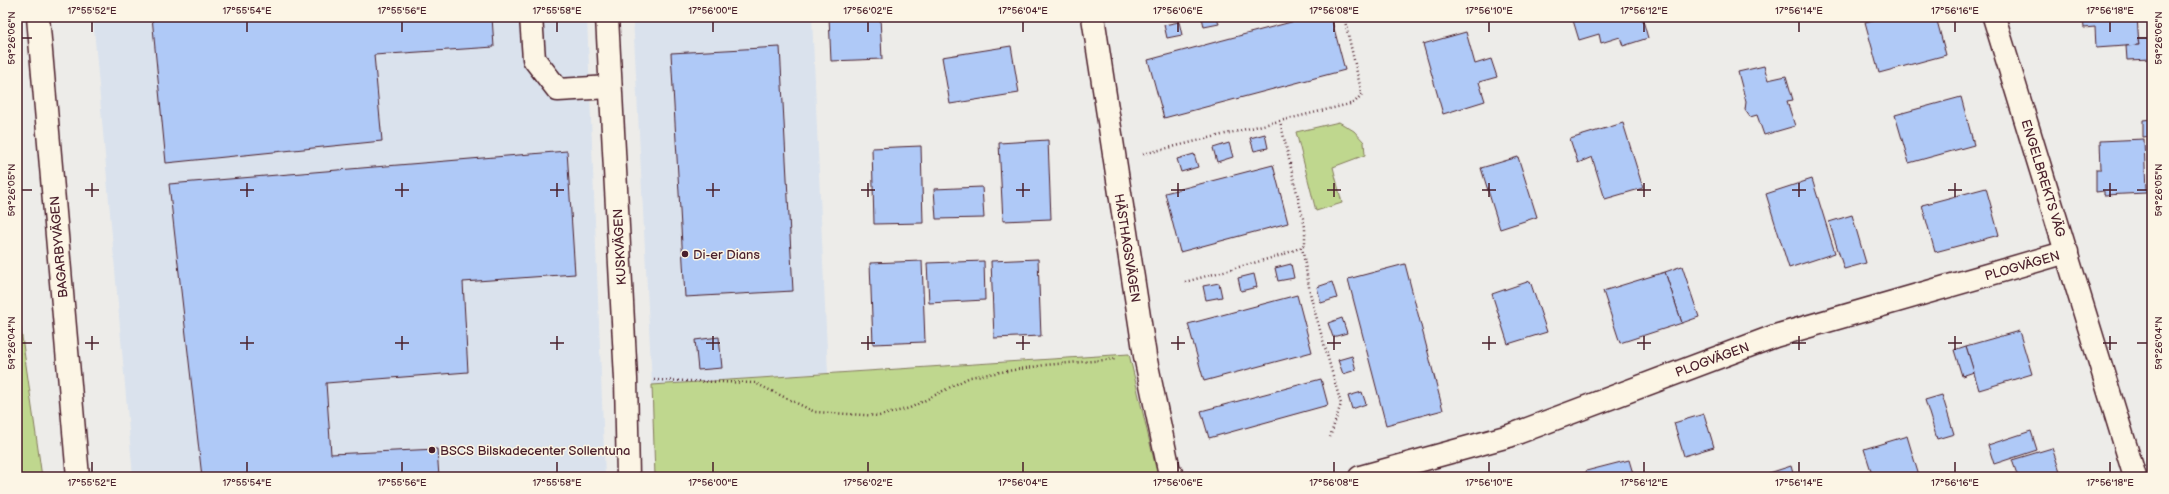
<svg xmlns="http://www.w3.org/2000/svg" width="2169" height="494" viewBox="0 0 2169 494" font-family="'Balsamiq Sans',sans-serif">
<rect width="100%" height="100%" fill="#edece9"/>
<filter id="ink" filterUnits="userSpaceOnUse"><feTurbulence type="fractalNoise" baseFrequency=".025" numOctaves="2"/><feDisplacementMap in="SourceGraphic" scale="8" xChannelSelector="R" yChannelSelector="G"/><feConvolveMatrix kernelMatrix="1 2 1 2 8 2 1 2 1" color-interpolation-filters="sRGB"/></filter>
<g filter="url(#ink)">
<g fill="#dae2ed">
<path d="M93,17h494l18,460h-472z"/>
<path d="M633,17h179l16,356 -176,12z"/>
</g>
<g fill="#bfd78e" stroke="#847b5c">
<path d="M1339,122l15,9 10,11 1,13 -32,12 9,36 -26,8 -20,-79z"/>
<path d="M17,302l25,175h-25z"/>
<path d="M1129,354l29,123h-503l-3,-92z"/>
</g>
<g fill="#afc9f7" stroke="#4a1f2b">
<path d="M152,17h340l2,30 -120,8 8,86 -216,22z"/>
<path d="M829,17h51l2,42 -51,2z"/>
<path d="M1202,17h15l2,7 -15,3z"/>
<path d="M1310,17h21l14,53 -181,48 -16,-58z"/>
<path d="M1572,17h70l6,21 -25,8 -3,-9 -19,6 -2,-9 -20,6z"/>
<path d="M1885,17h51l10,38 -67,18 -14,-51z"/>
<path d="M2083,17h54l2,28 -43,3 -1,-21 -11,1z"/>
<path d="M1179,22l3,13 -15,3 -3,-13z"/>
<path d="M1466,32l9,32 16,-5 6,18 -18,5 6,19 -42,13 -20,-70z"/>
<path d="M2138,39h14v20l-25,1 -1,-14 13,-1z"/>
<path d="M1011,46l8,47 -69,11 -8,-47z"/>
<path d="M780,47l13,244 -108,6 -14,-244z"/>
<path d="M1764,66l4,14 18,-4 7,24 -6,1 8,25 -31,9 -7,-20 -7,2 -5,-7 1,-8 -8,-30z"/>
<path d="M1961,97l13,48 -65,18 -14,-48z"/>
<path d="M2152,119v17l-9,1v-17z"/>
<path d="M1623,123l20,65 -38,11 -13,-42 -14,6 -8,-24z"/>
<path d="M1265,134l3,14 -14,3 -4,-13z"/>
<path d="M2144,139l2,54 -42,2v-4l-8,1v-23h5l-1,-28z"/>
<path d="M1048,140l3,79 -48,2 -4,-78z"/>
<path d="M1229,143l4,14 -16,5 -4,-14z"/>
<path d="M921,146l2,77 -49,1 -2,-76z"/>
<path d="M567,151l8,123 -112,8 5,90 -142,11 5,71 106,-5 2,28h-237l-33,-293z"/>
<path d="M1194,154l4,13 -17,5 -4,-13z"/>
<path d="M1518,157l19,60 -37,12 -19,-61z"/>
<path d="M1273,165l15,58 -108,29 -15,-59z"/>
<path d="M1812,179l23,74 -46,15 -23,-74z"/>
<path d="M982,187l2,31 -48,1 -2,-30z"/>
<path d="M1986,188l13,47 -64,17 -13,-47z"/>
<path d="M1852,215l14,48 -22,6 -15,-47z"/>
<path d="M1038,259l3,77 -47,2 -3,-77z"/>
<path d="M922,261l3,81 -52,2 -3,-81z"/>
<path d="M984,261l1,39 -56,3 -2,-40z"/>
<path d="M1291,264l3,14 -16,3 -3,-13z"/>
<path d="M1405,264l38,146 -57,15 -38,-146z"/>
<path d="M1682,266l17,51 -17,6 -17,-51z"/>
<path d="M1665,272l17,51 -62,20 -17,-52z"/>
<path d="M1254,274l3,13 -16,4 -3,-13z"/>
<path d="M1530,281l17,51 -39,12 -16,-50z"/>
<path d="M1332,282l5,16 -16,5 -4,-16z"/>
<path d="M1219,283l3,14 -16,3 -3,-14z"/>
<path d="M1297,295l15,57 -108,29 -16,-57z"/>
<path d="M1342,318l5,15 -14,4 -5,-14z"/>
<path d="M2019,331l13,43 -53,16 -13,-44z"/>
<path d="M719,337l3,31 -24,2 -3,-30z"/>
<path d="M1966,346l8,26 -12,4 -8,-26z"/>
<path d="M1352,356l4,14 -13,4 -5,-14z"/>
<path d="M1321,379l7,26 -119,33 -8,-27z"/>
<path d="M1362,392l4,12 -14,5 -4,-13z"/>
<path d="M1942,395l12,39 -17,5 -12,-39z"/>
<path d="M1704,414l10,33 -30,9 -10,-33z"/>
<path d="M2031,431l6,19 -43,14 -6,-19z"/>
<path d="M1907,436l12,40 -46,1 -9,-28z"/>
<path d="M2052,448l10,29h-44l-6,-17z"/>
<path d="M1629,460l5,17h-47l-1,-6z"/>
<path d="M1791,466l3,11h-37z"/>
</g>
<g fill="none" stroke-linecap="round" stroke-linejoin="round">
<defs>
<g id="minor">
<path d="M38,17l40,460"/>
<path d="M531,17l3,42 24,31 52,-3"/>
<path d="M607,17l19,362 2,98"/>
<path d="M1093,17l52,339 24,114 4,7"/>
<path d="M1994,17l141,460"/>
<path d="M1360,477l149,-41 266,-100 292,-84"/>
</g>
</defs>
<use href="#minor" stroke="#4a1f2b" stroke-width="25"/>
<g stroke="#4a1f2b" stroke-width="2.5" stroke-dasharray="1 3" stroke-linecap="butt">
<path d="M1143,154l211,-51 8,-9 -18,-77"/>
<path d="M1302,247l9,51 30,106 -11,33"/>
<path d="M1185,282l97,-27 20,-8 3,-4v-16l-25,-106"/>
<path d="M654,380l101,3 60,29 64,4 31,-8 60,-31 75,-12 72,-6"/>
</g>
<use href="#minor" stroke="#fcf5e5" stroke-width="22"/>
</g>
</g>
<path fill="none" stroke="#4a1f2b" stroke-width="1.5" d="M92,22v10M247,22v10M402,22v10M557,22v10M713,22v10M868,22v10M1023,22v10M1178,22v10M1334,22v10M1489,22v10M1644,22v10M1799,22v10M1955,22v10M2110,22v10M22,38h10M2137,38h10M92,183v14M247,183v14M402,183v14M557,183v14M713,183v14M868,183v14M1023,183v14M1178,183v14M1334,183v14M1489,183v14M1644,183v14M1799,183v14M1955,183v14M2110,183v14M22,190h10M85,190h14M240,190h14M395,190h14M550,190h14M706,190h14M861,190h14M1016,190h14M1171,190h14M1327,190h14M1482,190h14M1637,190h14M1792,190h14M1948,190h14M2103,190h14M2137,190h10M92,336v14M247,336v14M402,336v14M557,336v14M713,336v14M868,336v14M1023,336v14M1178,336v14M1334,336v14M1489,336v14M1644,336v14M1799,336v14M1955,336v14M2110,336v14M22,343h10M85,343h14M240,343h14M395,343h14M550,343h14M706,343h14M861,343h14M1016,343h14M1171,343h14M1327,343h14M1482,343h14M1637,343h14M1792,343h14M1948,343h14M2103,343h14M2137,343h10M92,462v10M247,462v10M402,462v10M557,462v10M713,462v10M868,462v10M1023,462v10M1178,462v10M1334,462v10M1489,462v10M1644,462v10M1799,462v10M1955,462v10M2110,462v10"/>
<g fill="#4a1f2b" stroke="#fcf5e5" stroke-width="1.5">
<circle cx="685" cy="254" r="4"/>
<circle cx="432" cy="450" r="4"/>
</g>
<g text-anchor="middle" stroke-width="3" stroke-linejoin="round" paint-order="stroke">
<g font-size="13" fill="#4a1f2b" stroke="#fcf5e5">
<text transform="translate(2044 178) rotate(73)" y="5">ENGELBREKTS VÄG</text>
<text transform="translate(58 247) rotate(-95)" y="5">BAGARBYVÄGEN</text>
<text transform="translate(619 247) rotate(-93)" y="5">KUSKVÄGEN</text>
<text transform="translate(1128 248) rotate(81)" y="5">HÄSTHAGSVÄGEN</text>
<text transform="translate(2022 265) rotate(-16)" y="5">PLOGVÄGEN</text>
<text transform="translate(1712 359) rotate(-20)" y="5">PLOGVÄGEN</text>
</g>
<g font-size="13" fill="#4a1f2b" stroke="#fcf5e5" text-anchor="start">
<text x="693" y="259">Di-er Dians</text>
<text x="440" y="455">BSCS Bilskadecenter Sollentuna</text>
</g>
</g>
<rect width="2169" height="494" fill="none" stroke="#fcf5e5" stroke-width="44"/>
<rect x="22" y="22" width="2125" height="450" fill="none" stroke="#4a1f2b" stroke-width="1.5"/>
<g font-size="10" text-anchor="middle" fill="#4a1f2b">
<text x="92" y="14">17°55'52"E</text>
<text x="247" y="14">17°55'54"E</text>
<text x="402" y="14">17°55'56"E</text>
<text x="557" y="14">17°55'58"E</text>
<text x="713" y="14">17°56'00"E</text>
<text x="868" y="14">17°56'02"E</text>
<text x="1023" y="14">17°56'04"E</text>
<text x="1178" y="14">17°56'06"E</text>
<text x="1334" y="14">17°56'08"E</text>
<text x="1489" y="14">17°56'10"E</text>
<text x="1644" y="14">17°56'12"E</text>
<text x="1799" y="14">17°56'14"E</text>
<text x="1955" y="14">17°56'16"E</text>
<text x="2110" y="14">17°56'18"E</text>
<text transform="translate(11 38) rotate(-90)" y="4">59°26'06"N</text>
<text transform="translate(2158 38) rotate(-90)" y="4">59°26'06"N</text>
<text transform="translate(11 190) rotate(-90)" y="4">59°26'05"N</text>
<text transform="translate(2158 190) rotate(-90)" y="4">59°26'05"N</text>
<text transform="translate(11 343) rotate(-90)" y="4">59°26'04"N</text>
<text transform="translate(2158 343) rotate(-90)" y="4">59°26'04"N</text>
<text x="92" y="486">17°55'52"E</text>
<text x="247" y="486">17°55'54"E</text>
<text x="402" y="486">17°55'56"E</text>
<text x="557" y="486">17°55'58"E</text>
<text x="713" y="486">17°56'00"E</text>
<text x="868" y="486">17°56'02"E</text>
<text x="1023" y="486">17°56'04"E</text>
<text x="1178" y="486">17°56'06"E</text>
<text x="1334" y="486">17°56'08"E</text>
<text x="1489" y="486">17°56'10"E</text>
<text x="1644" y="486">17°56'12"E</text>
<text x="1799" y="486">17°56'14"E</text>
<text x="1955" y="486">17°56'16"E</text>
<text x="2110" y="486">17°56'18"E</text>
</g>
</svg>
